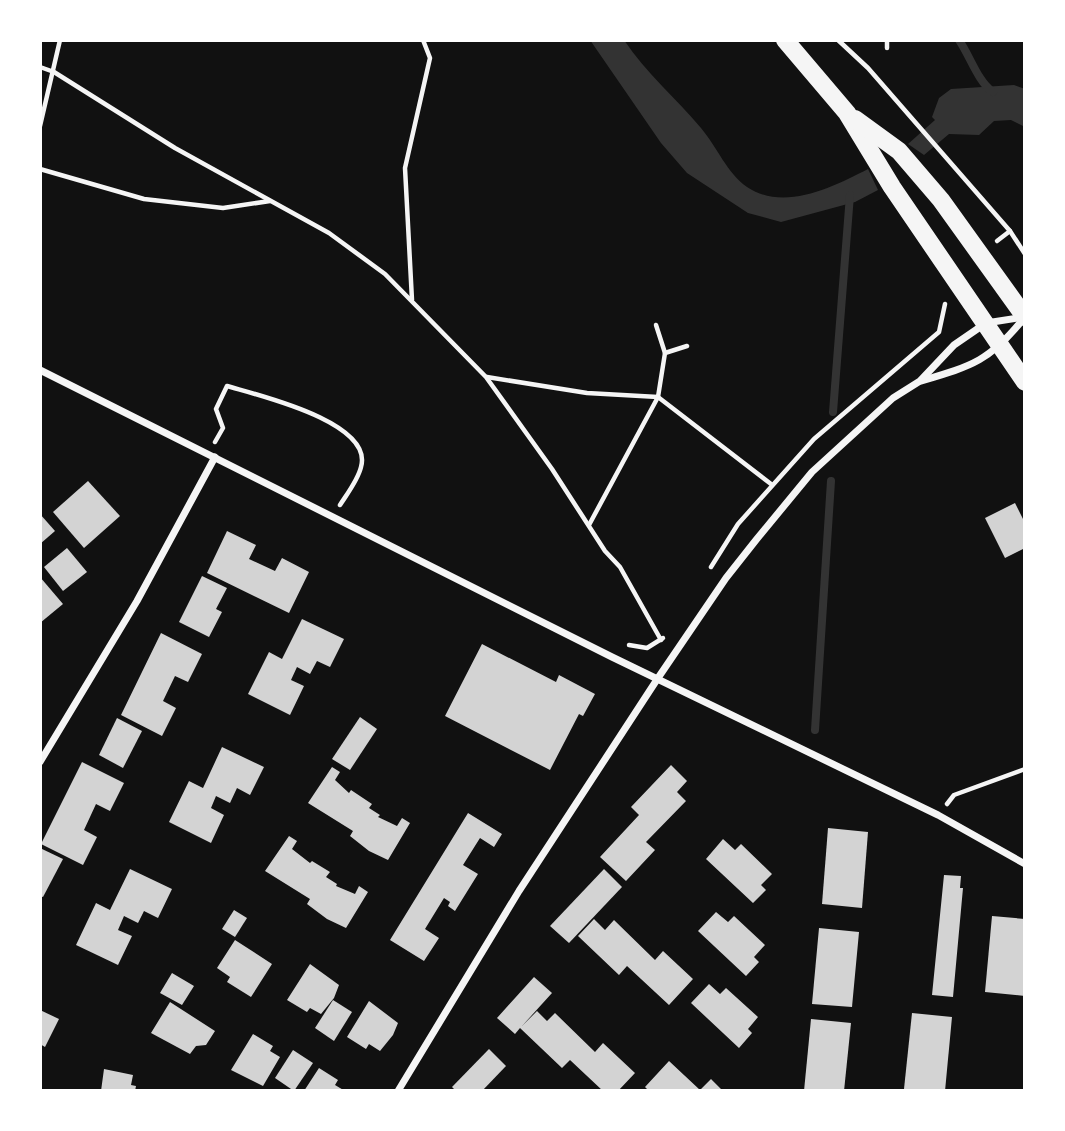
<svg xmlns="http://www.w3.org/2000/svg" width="1065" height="1131" viewBox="0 0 1065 1131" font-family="Commissioner,sans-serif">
<rect width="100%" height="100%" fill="#111"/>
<g fill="#333">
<path d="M590,40h34c22,33 52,58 77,88 16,19 26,45 46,59 37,25 86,0 121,-18l10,21 -23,12 -74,20 -33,-9 -61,-40 -26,-30z"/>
<path d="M1014,85l11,4v38l-14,-7 -17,1 -15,14 -30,-1 -25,21 -16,-11 27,-24 -3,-3 7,-19 12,-9z"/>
</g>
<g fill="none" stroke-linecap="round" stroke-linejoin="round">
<g stroke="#333" stroke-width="8">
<path d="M959,40c11,16 19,42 34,52"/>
<path d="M833,412l17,-217"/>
<path d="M815,730l16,-249"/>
</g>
</g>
<g fill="#d3d3d3">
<path d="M88,481l32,35 -36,32 -31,-36z"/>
<path d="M1015,503l10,20v25l-20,10 -20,-40z"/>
<path d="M40,514l15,17 -15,13z"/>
<path d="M227,531l29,14 -7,14 26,12 7,-13 27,14 -20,41 -82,-40z"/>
<path d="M67,548l20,24 -24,19 -19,-24z"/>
<path d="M202,576l25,12 -11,21 6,3 -13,25 -30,-15z"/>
<path d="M40,577l23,27 -23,19z"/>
<path d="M302,619l42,20 -14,28 -13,-6 -7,13 -13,-7 -6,13 13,6 -14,29 -42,-21 21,-42 13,7z"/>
<path d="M161,633l41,21 -14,28 -13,-6 -12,25 13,7 -14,28 -41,-21z"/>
<path d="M482,644l74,38 3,-7 36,19 -12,22 -4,-2 -29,56 -105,-54z"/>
<path d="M360,717l17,12 -27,41 -18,-11z"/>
<path d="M117,718l25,13 -19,37 -24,-13z"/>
<path d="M222,747l42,20 -14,28 -13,-7 -7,15 -14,-7 -5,12 13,7 -13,28 -42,-21 20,-41 14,7z"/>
<path d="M82,762l42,21 -14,28 -14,-7 -12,26 13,7 -14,28 -42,-21z"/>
<path d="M671,765l16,16 -10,11 9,9 -40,41 9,8 -29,31 -26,-24 39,-42 -8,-8z"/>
<path d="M332,767l8,5 -5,8 14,13 2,-3 21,14 -3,4 11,7 -2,2 19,9 5,-8 8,5 -22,37 -19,-9 -19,-15 3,-5 -45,-28z"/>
<path d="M468,813l34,21 -8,13 -14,-9 -17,27 15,9 -23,37 -7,-5 2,-4 -6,-4 -19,31 14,9 -15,23 -34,-21z"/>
<path d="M828,828l40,4 -6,76 -40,-4z"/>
<path d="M289,836l8,5 -5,8 18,14 2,-2 18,11 -4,5 11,7 -1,2 19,8 4,-8 9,6 -22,36 -19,-9 -20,-15 3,-5 -45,-28z"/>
<path d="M723,839l12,11 6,-6 31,30 -11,11 5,5 -13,13 -47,-44z"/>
<path d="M40,848l23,11 -20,38 -3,-1z"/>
<path d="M130,869l42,20 -14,29 -14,-7 -6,12 -14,-7 -6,14 14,6 -14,29 -42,-20 20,-42 14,7z"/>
<path d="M604,869l18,18 -53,56 -19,-17z"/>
<path d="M944,875l17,1 -1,12h3l-10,109 -21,-2z"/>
<path d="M234,910l13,8 -12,19 -13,-8z"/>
<path d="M716,912l12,10 6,-6 31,29 -11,12 5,5 -13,14 -48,-45z"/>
<path d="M992,916l33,3v77l-40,-4z"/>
<path d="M594,919l11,11 9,-10 41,40 8,-9 30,28 -24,26 -42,-39 -8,9 -41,-39z"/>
<path d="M819,928l40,4 -7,75 -40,-3z"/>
<path d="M235,940l37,24 -21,33 -24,-15 3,-5 -13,-9z"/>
<path d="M310,964l29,21 -5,13 -13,16 -11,-6 -3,4 -20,-12z"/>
<path d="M172,973l22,13 -12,19 -22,-12z"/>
<path d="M534,977l18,16 -30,33 15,-15 10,10 8,-8 40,39 8,-9 32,30 -17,18h-15l-33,-31 -8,8 -42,-40 -5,6 -18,-16z"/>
<path d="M709,984l11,10 6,-6 32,29 -10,12 4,4 -13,15 -48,-45z"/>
<path d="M333,1000l19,12 -18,29 -19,-13z"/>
<path d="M369,1001l29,22 -5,12 -13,16 -11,-7 -3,5 -19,-12z"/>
<path d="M170,1002l45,29 -9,14 -10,1 -6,8 -39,-21z"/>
<path d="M40,1010l19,9 -14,28 -5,-3z"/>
<path d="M912,1013l40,4 -7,74 -41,-2z"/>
<path d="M811,1019l40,4 -7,68h-40z"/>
<path d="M253,1034l20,12 -3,5 10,6 -17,29 -32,-16z"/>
<path d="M489,1049l17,17 -24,25h-26l-4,-4z"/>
<path d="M293,1050l20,13 -19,28 -19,-13z"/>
<path d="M669,1061l31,29 11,-11 12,12h-74l-4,-4z"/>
<path d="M319,1068l19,12 -3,5 10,6h-41z"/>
<path d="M104,1069l29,6 -2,10 5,1 -1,5h-34z"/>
</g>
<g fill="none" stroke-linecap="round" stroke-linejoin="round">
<g stroke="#f5f5f5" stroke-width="4.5">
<path d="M838,40l30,28 142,163 15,23"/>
<path d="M887,48v-8"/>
<path d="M40,67l14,5 121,76 154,85 56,41 101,103 66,92 53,82 15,16 41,73"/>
<path d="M40,126l20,-86"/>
<path d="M40,169l104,30 79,9 47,-7"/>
<path d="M997,241l13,-10"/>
<path d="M412,300l-7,-132 25,-110 -7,-18"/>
<path d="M656,325l9,28"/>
<path d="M487,377l100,16 71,4 113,87"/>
<path d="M215,442l8,-14 -7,-19 11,-23c30,9 147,36 134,81 -3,13 -14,27 -21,38"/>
<path d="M589,525l69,-128 7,-44 22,-7"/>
<path d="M711,567l27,-43 76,-85 125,-107 6,-28"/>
<path d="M629,645l18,3 16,-10"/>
<path d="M947,804l7,-9 71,-26"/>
</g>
<g stroke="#f5f5f5" stroke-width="7">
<path d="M40,370l572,287 326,158 87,49"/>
<path d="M921,381c51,-15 69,-20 103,-63"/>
<path d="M40,762l97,-161 78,-144"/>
<path d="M398,1091l121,-200 139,-213 68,-100 30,-38 56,-68 81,-74 27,-17 34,-36 32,-22 39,-6"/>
</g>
<g stroke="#f5f5f5" stroke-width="18">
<path d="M785,40l62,73 45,74 133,195"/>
<path d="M855,119l44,32 42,49 84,117"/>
</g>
</g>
<rect width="1065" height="1131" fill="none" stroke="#ffffff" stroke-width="84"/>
</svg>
